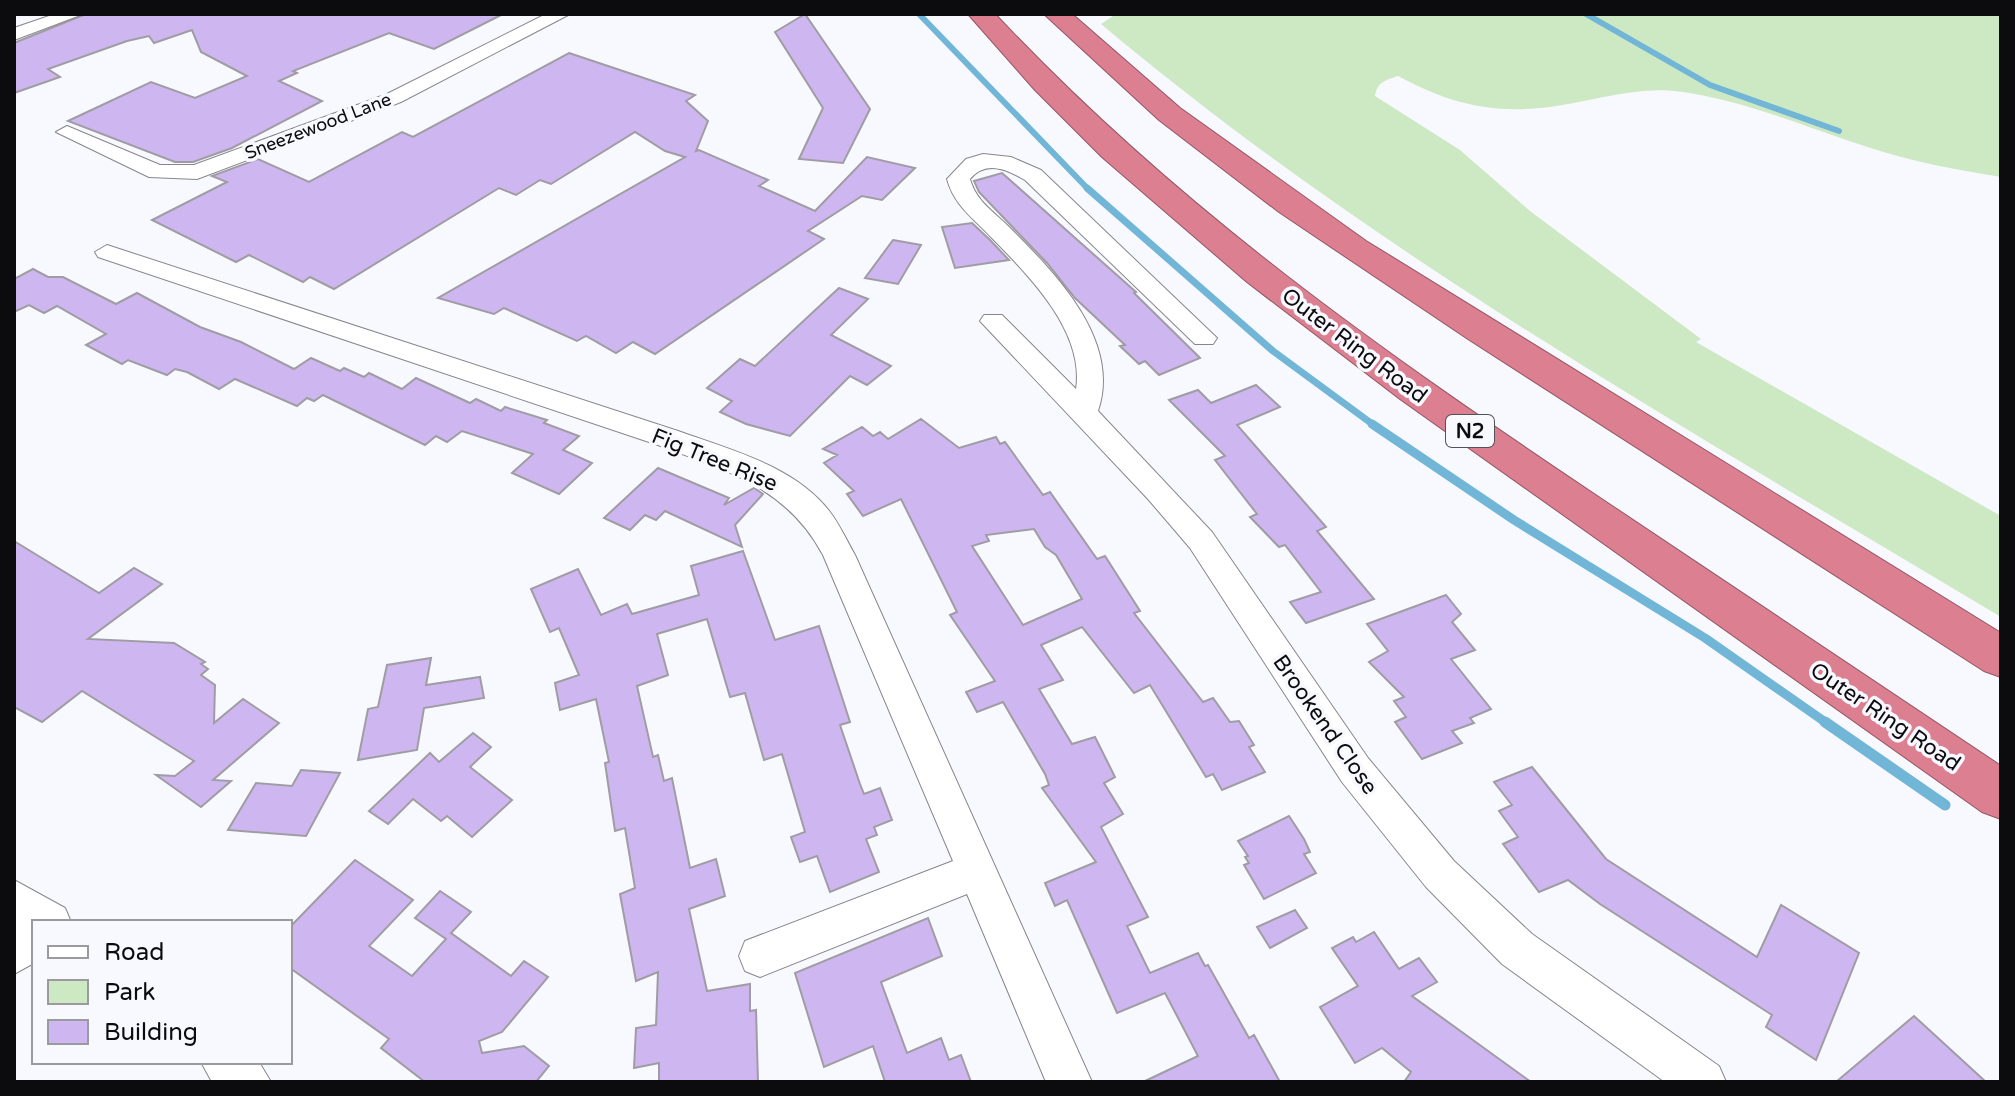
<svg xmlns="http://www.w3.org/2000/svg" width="2015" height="1096" viewBox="0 0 2015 1096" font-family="'Varela Round',sans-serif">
<rect width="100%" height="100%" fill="#f8f8ff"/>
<path fill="#cde9c4" d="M1116,14h885v163c-28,-5 -56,-9 -84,-16 -79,-19 -153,-57 -234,-69 -45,-7 -88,9 -133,15 -59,7 -100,-3 -152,-31 -12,4 -21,6 -23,20l85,54 70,61 171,128 -5,3 305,174v101c-308,-185 -624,-361 -900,-593z"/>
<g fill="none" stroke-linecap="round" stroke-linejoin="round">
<g stroke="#71b6d6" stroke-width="6">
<path d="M919,14l170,176"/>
<path d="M1586,14l124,71 129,46"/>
</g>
<path stroke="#71b6d6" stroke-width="7" d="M1087,188l186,163 102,75"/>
<path stroke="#71b6d6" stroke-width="9" d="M1372,424l142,96 191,118 123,86"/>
<path stroke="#71b6d6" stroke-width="11" d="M1825,722l120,83"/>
</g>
<g fill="#ceb7f0" stroke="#9f9da3" stroke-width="2" fill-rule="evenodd">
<path d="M86,14h417l-69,35 -45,-16 -96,38 4,2 -18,8 43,20 -90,47 -39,14h-18l-107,-41 83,-39 44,16 52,-22 -46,-24 -9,-22 -38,13 -5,-7 -22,5 -79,28 12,8 -46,16v-50z"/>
<path d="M805,14l65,95 -27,54 -44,-4 24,-51 -48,-76z"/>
<path d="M569,53l126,42 -9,6 22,20 -12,30 3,-1 69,30 -9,6 56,25 52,-54 48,11 -33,32 -20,-4 -54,35 16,8 -169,115 -22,-12 -17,11 -30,-17 -9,5 -73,-33 -10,6 -56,-16 247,-141 -20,-6 -30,-19 -84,52 -11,-4 -24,15 -17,-7 -165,101 -24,-12 -7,5 -54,-27 -13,7 -84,-42 75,-38 -15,-6 46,-17 51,23 93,-50 11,5z"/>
<path d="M1002,173l134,119 -2,1 66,65 -41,17 -14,-14 -6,3 -19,-18 5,-1 -50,-47 -28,-35 -68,-71 -5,-11z"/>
<path d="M972,223l17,16 20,21 -54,8 -13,-41z"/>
<path d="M893,240l28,5 -23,39 -33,-6z"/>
<path d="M33,269l15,8h15l53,27 21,-11 63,34 41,15 53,27 17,-11 29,13 4,-3 20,9 5,-4 33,16 14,-11 54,25 6,-4 25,12 4,-4 42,13 -3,3 35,13 -16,14 29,13 -33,31 -47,-21 21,-19 -71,-23 -15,11 -11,-6 -11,9 -102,-50 -9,6 -7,-3 -10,8 -62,-27 -16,10 -32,-17 -12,-3 -8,6 -39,-15 -6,4 -36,-19 20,-11 -49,-28 -13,7 -15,-8 -15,7v-33z"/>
<path d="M839,288l29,11 -37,36 60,31 -24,19 -17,-9 -60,60 -44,-12 -26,-12 12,-11 -25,-13 33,-29 15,7z"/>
<path d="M1256,385l24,22 -43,18 89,102 -9,4 57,68 -68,24 -16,-21 31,-10 -36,-47 -6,2 -29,-30 7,-3 -42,-54 10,-4 -56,-56 29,-10 13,13z"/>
<path d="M921,419l38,29 37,-11 4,7 5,-2 38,53 7,-3 47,67 8,-3 35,55 -6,2 69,89 10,-4 17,24 9,-1 15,24 -5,2 16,25 -43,18 -9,-16 -7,3 -56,-92 -16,8 -52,-66 -41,18 22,35 -24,9 33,55 23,-7 20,40 -11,6 19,31 -22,13 47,90 -21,9 23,47 48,-20 7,13 3,-1 41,73 5,-3 26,47h-137l55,-26 -33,-63 -48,20 -50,-113 -12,6 -10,-23 51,-21 -54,-74 7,-3 -4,-11 -42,-72 -26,10 -11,-20 29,-11 -45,-66 7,-3 -56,-113 -38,17 -16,-22 7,-3 -30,-28 13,-8 -14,-6 39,-22 11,9 7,-4 8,7zM1034,529l11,18 11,8 26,44 -59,26 -51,-79 17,-5 -3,-6z"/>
<path d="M658,468l71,30 -5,7 30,-17 9,6 -28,31 7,22 -77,-36 -9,9 -11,-5 -15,15 -26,-12z"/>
<path d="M14,541l85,52 35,-25 28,16 -74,55 86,4 31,19 -4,2 7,5 -7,6 14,10 -1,38 29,-24 36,24 -66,57 18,1 -30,26 -45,-32 19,1 19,-15 -112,-70 -40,31 -28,-15z"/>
<path d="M743,551l32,89 44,-14 31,96 -10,3 20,59 4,10 16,-6 12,32 -18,7 3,8 -11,4 13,33 -49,20 -13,-36 -17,6 -9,-25 14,-5 -23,-78 -18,6 -19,-67 -15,4 -23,-78 -50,15 11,41 -31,11 16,71 5,-2 6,26 8,-3 18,90 26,-9 9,37 -36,13 18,82 43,-7v27l6,-1 2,72h-99v-19l-25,5 2,-40 20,-3 2,-53 -22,9 -16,-87 15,-6 -10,-60 -10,3 -10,-68 4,-1 -13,-63 -36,11 -5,-27 24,-8 -20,-47 -9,4 -19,-43 47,-20 23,46 26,-11 5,10 67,-19 -8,-29z"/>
<path d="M1446,595l15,19 -9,8 23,28 -24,9 40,50 -21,9 4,5 -22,8 10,12 -40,16 -27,-37 11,-5 -12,-16 10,-4 -35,-35 19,-11 -21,-27z"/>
<path d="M431,658l-5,27 54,-8 4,21 -60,10 -7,42 -59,10 10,-51 10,-2 9,-42z"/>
<path d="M473,733l18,14 -21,20 42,33 -40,37 -25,-21 -6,5 -28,-22 -25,25 -19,-13 61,-58 9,9z"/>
<path d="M1532,767l74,92 151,98 24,-52 78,48 -43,107 -50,-33 6,-12 -172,-111 -32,-24 -29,12 -36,-48 15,-7 -19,-26 13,-6 -18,-23z"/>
<path d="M301,770l39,3 -34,63 -78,-6 28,-47 36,3z"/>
<path d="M1289,816l15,23 6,13 -6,2 12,19 -52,26 -20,-34 5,-2 -4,-6 3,-1 -10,-15z"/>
<path d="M355,860l58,40 -44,46 43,30 34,-37 -31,-21 25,-27 31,21 -20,21 60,43 13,-15 24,16 -46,55 -23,9 3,12 42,-7 25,20 -13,16h-111l-44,-34 8,-9 -99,-71v-41z"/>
<path d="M1295,910l12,18 -37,20 -13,-21z"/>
<path d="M928,918l14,38 -61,26 26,71 34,-15 8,22 12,-5 10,27h-86l-12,-36 -49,21 -29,-94z"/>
<path d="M1374,932l25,37 20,-11 18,24 -25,14 119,86h-127l7,-10 -29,-24 -27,15 -35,-56 38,-21 -26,-38 21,-11 3,5z"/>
<path d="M1914,1016l72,66h-150z"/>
</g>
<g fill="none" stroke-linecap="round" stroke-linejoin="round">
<defs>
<g id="minor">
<path d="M55,14h28l-69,26v-12z"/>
<path d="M546,14h24l-169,88 -204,77 -48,-2 -93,-45 11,-6 93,39h34l193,-71z"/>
<path d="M983,154l28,3 30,13 176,168 -4,6h-18l-170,-164c-19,-11 -39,-20 -55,-1 6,22 23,32 38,47 47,47 114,114 90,185l114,121 156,226 86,103 78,73 187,132 7,16h-61l-163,-118 -76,-77 -84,-105 -152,-234 -42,-49 -168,-178 4,-6h18l74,74c9,-58 -48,-114 -85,-152 -18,-19 -37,-32 -44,-58l19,-20z"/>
<path d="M107,245l571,186c53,19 117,35 152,81 10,13 17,29 25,43l237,527h-46l-79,-188 -207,83 -15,-6 -6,-15 6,-15 208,-80 -130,-306c-37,-69 -97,-84 -165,-110l-560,-188 -3,-5z"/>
<path d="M14,880l51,28 6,14h-37v41l-20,11z"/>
<path d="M201,1062h58l12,20h-59z"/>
</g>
<g id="motorway">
<path d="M968,14h27c184,196 390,340 611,488 132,88 263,176 395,264v53l-19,-7 -582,-413 -153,-117 -145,-125 -67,-67z"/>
<path d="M1044,14h28l108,94 186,133 635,392v44l-17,-6 -516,-332 -189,-127 -120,-92z"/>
</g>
</defs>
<use href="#minor" stroke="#87868c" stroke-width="2"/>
<use href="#motorway" stroke="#935762" stroke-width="2"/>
<use href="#minor" fill="#fff" fill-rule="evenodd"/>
<use href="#motorway" fill="#dc7f90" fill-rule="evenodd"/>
</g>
<g text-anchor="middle" stroke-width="7" stroke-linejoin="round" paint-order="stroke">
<g font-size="18" fill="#0c0c0e" stroke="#f8f8ff">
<text transform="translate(318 126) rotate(-21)" y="6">Sneezewood Lane</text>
</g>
<rect fill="#f8f8ff" stroke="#535356" stroke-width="2" x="1446" y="415" width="48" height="32" rx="6"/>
<g font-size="20" font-weight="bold" fill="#0c0c0e">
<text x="1470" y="438">N2</text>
</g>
<g font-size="22" fill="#0c0c0e" stroke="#f8f8ff">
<text transform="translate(1355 345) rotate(37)" y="8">Outer Ring Road</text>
<text transform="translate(715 459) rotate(22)" y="8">Fig Tree Rise</text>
<text transform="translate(1886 716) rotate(34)" y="8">Outer Ring Road</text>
<text transform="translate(1326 724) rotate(55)" y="8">Brookend Close</text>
</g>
</g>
<rect width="2015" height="1096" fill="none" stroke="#0c0c0e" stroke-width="32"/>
<rect x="32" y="920" width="260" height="144" fill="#f8f8ff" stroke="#9a9a9f" stroke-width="2"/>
<rect x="48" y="946" width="40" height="12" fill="#ffffff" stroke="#9a9a9f" stroke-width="2"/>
<text x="104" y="960" font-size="24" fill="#0c0c0e">Road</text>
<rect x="48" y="980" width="40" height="24" fill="#cde9c4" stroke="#9a9a9f" stroke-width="2"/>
<text x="104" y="1000" font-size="24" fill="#0c0c0e">Park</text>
<rect x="48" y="1020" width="40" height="24" fill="#ceb7f0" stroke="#9a9a9f" stroke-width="2"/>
<text x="104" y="1040" font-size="24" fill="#0c0c0e">Building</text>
</svg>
